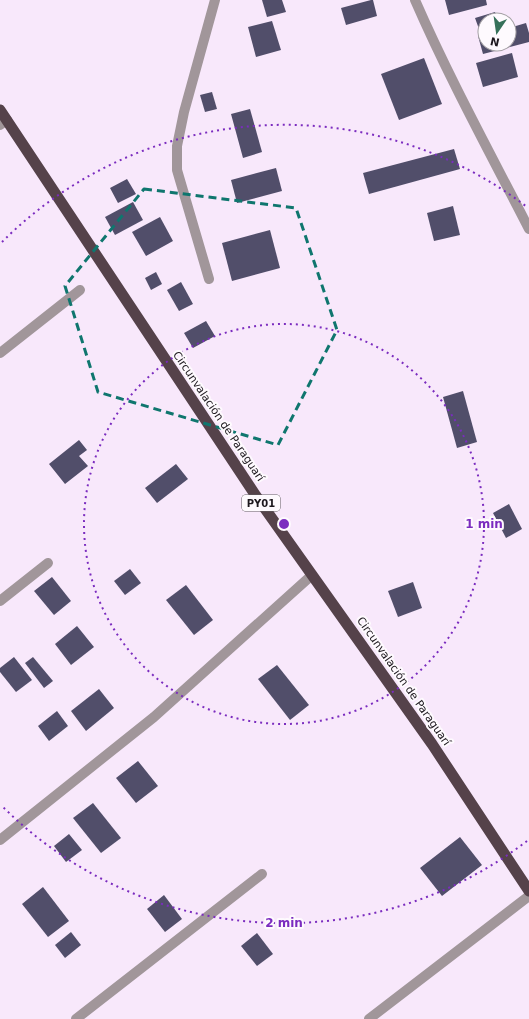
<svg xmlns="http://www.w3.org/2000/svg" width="529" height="1019" viewBox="0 0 529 1019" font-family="'DejaVu Sans',sans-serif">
<rect width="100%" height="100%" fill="#f8e8fb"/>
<g fill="#514e6a">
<path d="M262,0h20l4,12 -19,5z"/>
<path d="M371,0h2l4,16 -31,9 -5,-17z"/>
<path d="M445,0h41l1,5 -38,10z"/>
<path d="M495,12l3,8h-13v7l-6,2 -4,-11z"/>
<path d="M272,21l9,29 -25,7 -8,-30z"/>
<path d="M526,23l3,10v9l-46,12 -5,-18 7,-2v10h24v-16z"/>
<path d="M512,53l6,24 -35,10 -7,-24z"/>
<path d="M424,58l18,46 -43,16 -18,-46z"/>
<path d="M212,92l5,17 -12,3 -5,-17z"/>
<path d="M250,109l12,43 -19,6 -12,-44z"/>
<path d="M454,149l6,20 -91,25 -6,-21z"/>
<path d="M276,168l6,23 -45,12 -6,-23z"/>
<path d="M127,179l9,15 -18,9 -8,-15z"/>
<path d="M133,202l10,18 -28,15 -10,-18z"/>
<path d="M453,206l7,29 -26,6 -7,-28z"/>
<path d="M160,217l13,24 -27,15 -14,-24z"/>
<path d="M270,230l10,38 -48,13 -10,-38z"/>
<path d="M156,272l6,12 -11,6 -6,-12z"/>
<path d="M181,282l12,22 -14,7 -12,-21z"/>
<path d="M206,321l9,15 -22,12 -9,-15z"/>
<path d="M463,391l14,51 -20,6 -14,-51z"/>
<path d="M79,440l8,10 -8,6 9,10 -23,18 -16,-20z"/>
<path d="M176,464l12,15 -31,24 -12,-15z"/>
<path d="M509,504l13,25 -16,9 -13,-25z"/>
<path d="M130,569l11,14 -16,12 -11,-14z"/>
<path d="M52,577l19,24 -17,14 -20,-24z"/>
<path d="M413,582l9,26 -24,9 -10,-26z"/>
<path d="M186,585l27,35 -19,15 -28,-35z"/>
<path d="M77,626l17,21 -23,18 -16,-21z"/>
<path d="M14,657l18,23 -16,12 -16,-20v-4z"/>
<path d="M33,657l20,24 -9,7 -19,-25z"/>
<path d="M277,665l32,40 -19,15 -32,-41z"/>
<path d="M99,689l15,19 -28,23 -15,-20z"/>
<path d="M57,711l11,15 -19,15 -11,-15z"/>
<path d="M138,761l20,25 -22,17 -20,-25z"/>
<path d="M93,803l28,35 -20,15 -28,-35z"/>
<path d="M69,834l13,16 -16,12 -12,-16z"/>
<path d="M460,837l22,28 -40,31 -22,-28z"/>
<path d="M43,887l26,34 -21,16 -26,-33z"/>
<path d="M164,895l18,24 -17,13 -18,-23z"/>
<path d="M71,932l10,13 -16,13 -10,-13z"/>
<path d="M257,933l16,21 -16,12 -16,-20z"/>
</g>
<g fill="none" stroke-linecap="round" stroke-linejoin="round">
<g stroke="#a1969a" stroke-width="10">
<path d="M415,0c34,78 75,153 114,229"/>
<path d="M0,125l7,-5"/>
<path d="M209,279l-32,-109v-24l7,-34 31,-112"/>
<path d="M0,353l80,-63"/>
<path d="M0,601l48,-38"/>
<path d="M0,840l154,-123 158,-142"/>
<path d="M76,1019l186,-145"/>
<path d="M369,1019l160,-123"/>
</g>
<path stroke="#55424a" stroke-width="11" d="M0,110l256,386 176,248 97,147"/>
</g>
<path fill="none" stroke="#0f766e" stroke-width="3" stroke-dasharray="8 5" stroke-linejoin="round" d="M144,189l152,19 41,122 -59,115 -180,-53 -33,-106z"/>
<g fill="none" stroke="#7b2cbf" stroke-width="2" stroke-dasharray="2 4">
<circle cx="284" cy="524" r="200"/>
<path d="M527 841A399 399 0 0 1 2 806M2 242A399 399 0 0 1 527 207"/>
</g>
<g text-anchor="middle" stroke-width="4" stroke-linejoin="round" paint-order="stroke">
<rect fill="#fefafe" stroke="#605c61" stroke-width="1" x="242" y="495" width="38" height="16" rx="3"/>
<g font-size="10" font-weight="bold" fill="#1d181e">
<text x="261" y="507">PY01</text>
</g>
<g font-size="11" fill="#1d181e" stroke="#fefafe">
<text transform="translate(219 416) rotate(56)" y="4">Circunvalación de Paraguarí</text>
<text transform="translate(404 681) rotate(55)" y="4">Circunvalación de Paraguarí</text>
</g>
</g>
<circle cx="284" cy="524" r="6" fill="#7b2cbf" stroke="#fefafe" stroke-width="2"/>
<g font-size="12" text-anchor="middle" font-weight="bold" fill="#7b2cbf" stroke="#fefafe" stroke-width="4" stroke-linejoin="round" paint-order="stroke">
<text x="484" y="528">1 min</text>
<text x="284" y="927">2 min</text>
</g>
<g transform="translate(497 32) rotate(193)"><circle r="19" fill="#fefafe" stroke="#a4a0a4"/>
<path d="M0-3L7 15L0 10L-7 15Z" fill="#36715a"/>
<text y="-6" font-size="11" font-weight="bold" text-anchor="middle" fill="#1d181e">N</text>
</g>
</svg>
